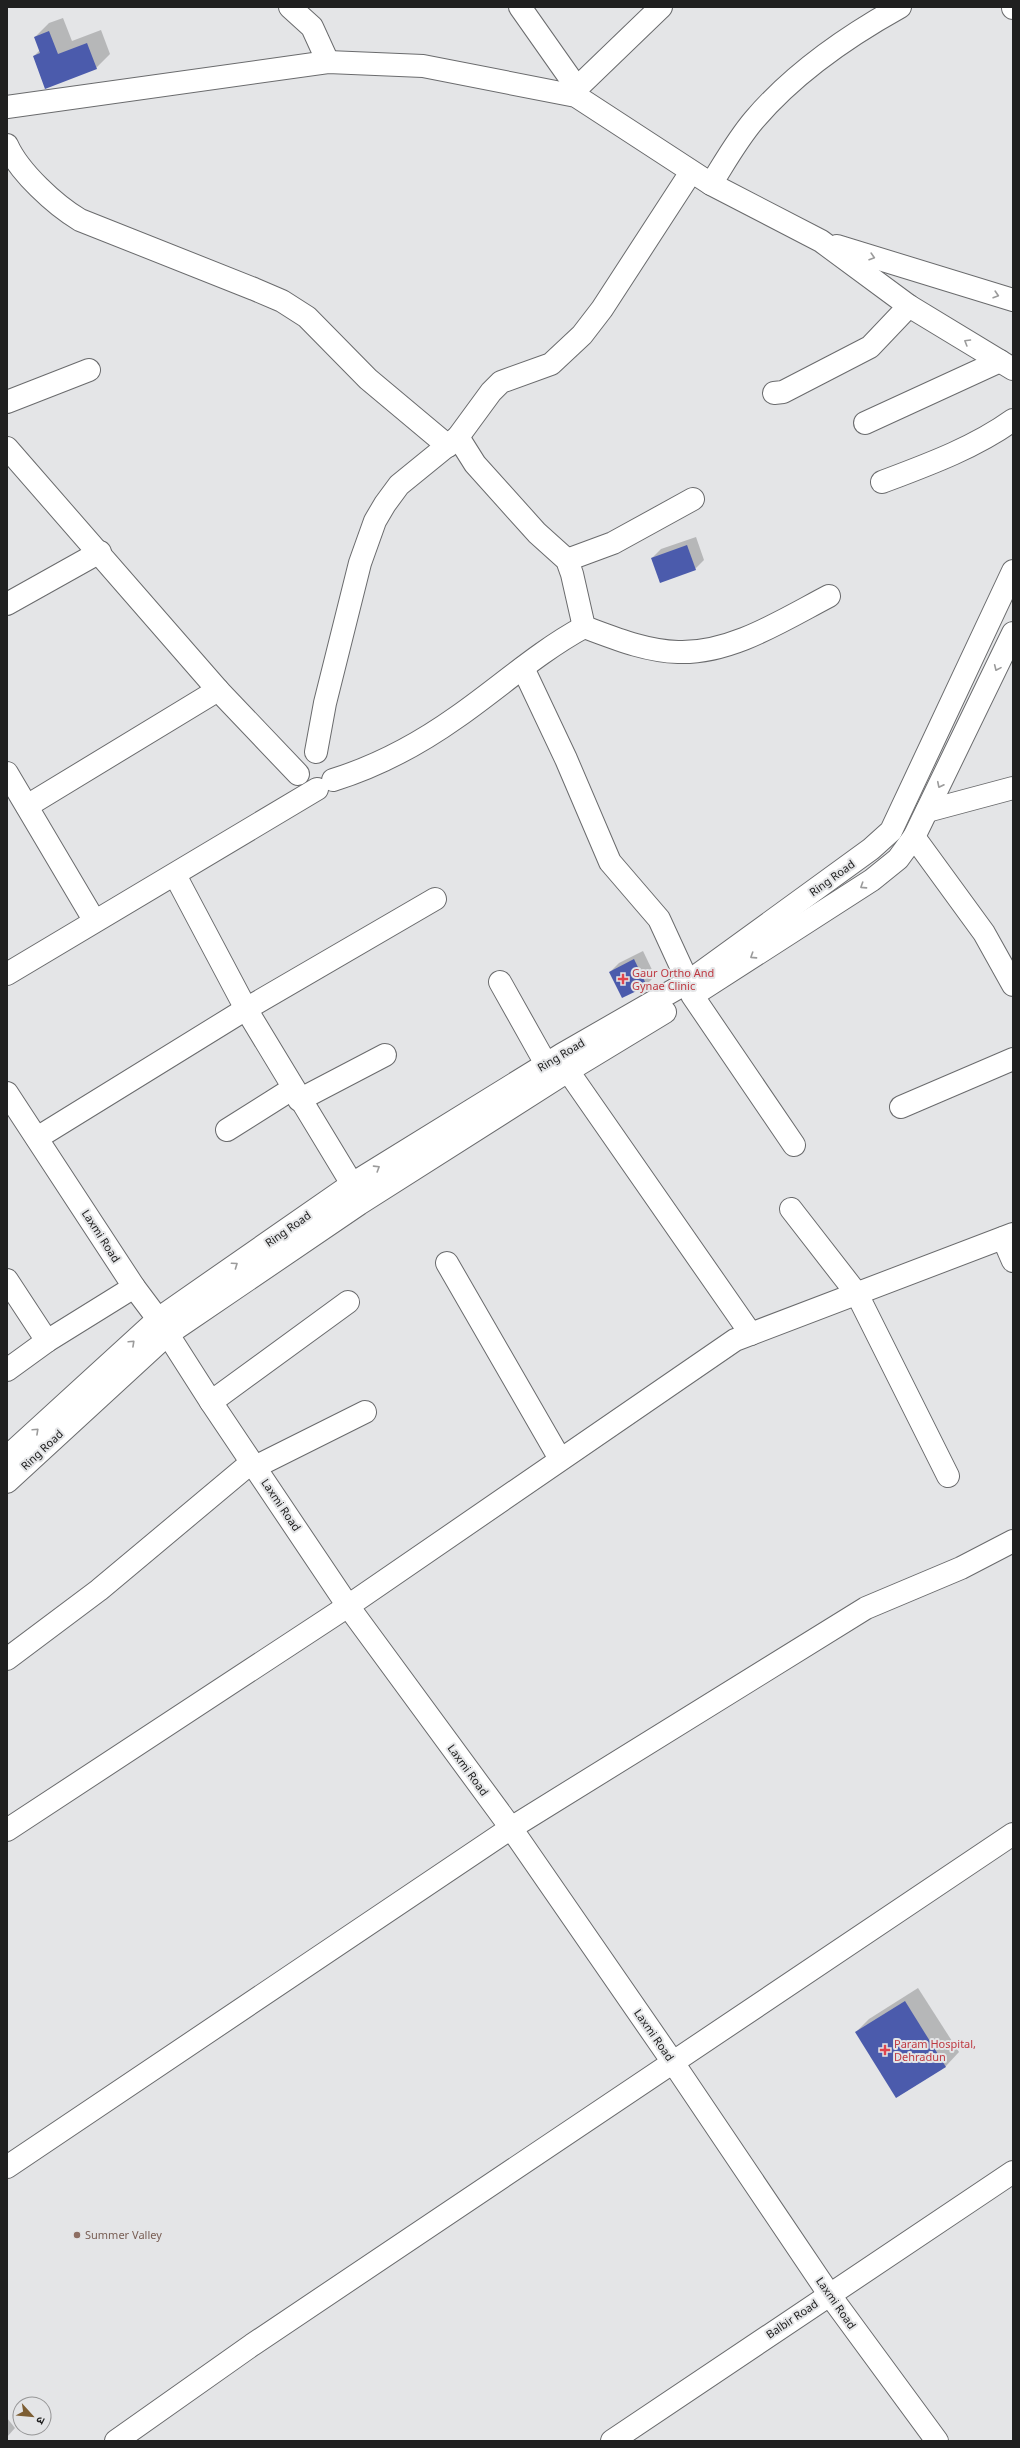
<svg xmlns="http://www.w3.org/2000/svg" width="1020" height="2448" viewBox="0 0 1020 2448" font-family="'Noto Sans','Noto Sans Devanagari',sans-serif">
<rect width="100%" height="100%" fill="#e4e5e7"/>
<g fill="#0003">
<path d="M63,18l9,23 29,-11 9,24 -14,14 -62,-12 6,-6 -5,-13 14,-14z"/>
<path d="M696,537l8,23 -9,9 -43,-11 9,-9z"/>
<path d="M643,951l12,25 -9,9 -36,-13 9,-9z"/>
<path d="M918,1988l41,64 -13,14 -49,31 -41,-65 13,-13z"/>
<path d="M7,2418l8,10 -8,9z"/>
</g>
<g fill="#4b5bac">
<path d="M49,31l9,23 29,-11 10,26 -52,20 -12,-33 7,-3 -6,-16z"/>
<path d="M687,545l9,25 -36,13 -9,-25z"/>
<path d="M634,959l13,27 -25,12 -13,-26z"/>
<path d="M905,2001l41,66 -50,31 -41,-66z"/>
</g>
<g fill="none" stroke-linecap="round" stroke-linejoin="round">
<defs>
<g id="minor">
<path d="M1013,7v1"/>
<path d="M7,145c12,27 48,60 73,75l174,69 28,12 25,16 61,62 80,67"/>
<path d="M711,184c14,-22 26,-44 43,-64 40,-47 92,-83 146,-113"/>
<path d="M774,393l9,-1 87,-45 39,-41"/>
<path d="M7,402l82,-32"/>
<path d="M865,423l135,-62"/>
<path d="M458,437l17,27 62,69 30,27 5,14 12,53c30,11 61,24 94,25 53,2 105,-32 151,-56"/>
<path d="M7,448l211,242 80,84"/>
<path d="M882,482c45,-17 92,-34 131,-62"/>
<path d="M567,560l46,-17 80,-44"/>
<path d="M7,604l93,-52"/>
<path d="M523,668l43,91 44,103 49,57 29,63"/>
<path d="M316,752l9,-49 35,-140 15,-42 10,-17 14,-19 59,-48 33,-45 10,-10 50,-18 31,-29 20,-26 89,-137"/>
<path d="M7,773l87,147"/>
<path d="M333,780c45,-14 86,-36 124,-63 43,-30 81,-65 127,-90"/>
<path d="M27,806l191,-116"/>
<path d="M927,811l86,-23"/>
<path d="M914,837l70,96 29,52"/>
<path d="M175,875l71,134 106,175"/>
<path d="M7,974l310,-185"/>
<path d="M500,982l46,82"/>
<path d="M692,995l102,150"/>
<path d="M568,1071l183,263"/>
<path d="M7,1093l127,194 24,32 53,83 137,204 163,222 161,233 157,233 108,147"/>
<path d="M299,1100l86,-45"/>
<path d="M901,1107l112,-48"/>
<path d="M227,1130l65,-41"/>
<path d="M37,1138l209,-129 189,-110"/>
<path d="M791,1209l66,85 91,182"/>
<path d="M1003,1238l10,23"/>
<path d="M447,1263l113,196"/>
<path d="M7,1280l40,61"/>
<path d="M7,1370l40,-29 87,-54"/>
<path d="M211,1402l137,-100"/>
<path d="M255,1467l110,-55"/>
<path d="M7,1659l92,-69 153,-128"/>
<path d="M7,1830l341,-224 387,-266 278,-106"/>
<path d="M7,2167l504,-339 355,-220 95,-40 52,-27"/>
<path d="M116,2441l136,-96 761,-511"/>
<path d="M612,2441l401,-269"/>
</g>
<g id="tertiary">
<path d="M290,7l22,20 16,35"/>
<path d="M577,88l84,-81"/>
<path d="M698,992l174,-112 26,-21 16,-22 99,-204"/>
<path d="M7,1457l151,-138 194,-135 209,-129 127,-73 183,-133 20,-18 122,-260"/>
<path d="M7,1482l161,-148 191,-130 209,-133 97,-59"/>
</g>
<g id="secondary">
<path d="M520,7l57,81 -1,8"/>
<path d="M7,107l321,-45 95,4 153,30 135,88 110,57 88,65 104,63"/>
<path d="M837,246l176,54"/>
</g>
</defs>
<use href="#minor" stroke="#6a6b6d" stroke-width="24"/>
<use href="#tertiary" stroke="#6a6b6d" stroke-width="24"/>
<use href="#secondary" stroke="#6a6b6d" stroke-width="24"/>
<use href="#minor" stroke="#fff" stroke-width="22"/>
<use href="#tertiary" stroke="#fff" stroke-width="22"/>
<use href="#secondary" stroke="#fff" stroke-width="22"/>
</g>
<defs><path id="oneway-chevron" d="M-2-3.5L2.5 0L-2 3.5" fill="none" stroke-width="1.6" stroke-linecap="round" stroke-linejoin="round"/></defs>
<g stroke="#9b9b9b">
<use href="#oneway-chevron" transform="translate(872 257) rotate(17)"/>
<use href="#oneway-chevron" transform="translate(996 295) rotate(17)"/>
<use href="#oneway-chevron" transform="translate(967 342) rotate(-149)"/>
<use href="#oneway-chevron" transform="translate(997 668) rotate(114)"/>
<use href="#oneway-chevron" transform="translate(940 785) rotate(116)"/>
<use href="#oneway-chevron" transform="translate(863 886) rotate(147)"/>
<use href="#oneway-chevron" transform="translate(753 956) rotate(147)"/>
<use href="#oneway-chevron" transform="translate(377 1168) rotate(-32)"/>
<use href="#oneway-chevron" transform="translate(235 1265) rotate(-35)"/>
<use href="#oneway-chevron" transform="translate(132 1343) rotate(-43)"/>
<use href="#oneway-chevron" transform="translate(36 1431) rotate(-43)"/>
</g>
<g fill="#e0444e" stroke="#e4e5e7" stroke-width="1.5">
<path d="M621 973h4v4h4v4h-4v4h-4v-4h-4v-4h4z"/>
<path d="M883 2044h4v4h4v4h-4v4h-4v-4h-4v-4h4z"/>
</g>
<circle fill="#8d6e63" stroke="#e4e5e7" stroke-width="1.5" cx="77" cy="2235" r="4"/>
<g text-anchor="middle" stroke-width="4" stroke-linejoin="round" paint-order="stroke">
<g font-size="11" fill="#202020" stroke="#e4e5e7">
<text transform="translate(832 878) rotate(-36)" y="4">Ring Road</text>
<text transform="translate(561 1055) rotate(-31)" y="4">Ring Road</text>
<text transform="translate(288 1229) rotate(-35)" y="4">Ring Road</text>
<text transform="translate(101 1236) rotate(57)" y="4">Laxmi Road</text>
<text transform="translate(42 1450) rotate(-43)" y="4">Ring Road</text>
<text transform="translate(281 1505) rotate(56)" y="4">Laxmi Road</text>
<text transform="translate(468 1770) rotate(54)" y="4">Laxmi Road</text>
<text transform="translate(654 2035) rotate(55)" y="4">Laxmi Road</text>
<text transform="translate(836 2303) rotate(55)" y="4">Laxmi Road</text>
<text transform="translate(792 2319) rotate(-34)" y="4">Balbir Road</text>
</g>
<g font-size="11" fill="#be3a42" stroke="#e4e5e7" text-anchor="start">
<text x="632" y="977">Gaur Ortho And<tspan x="632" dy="13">Gynae Clinic</tspan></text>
<text x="894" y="2048">Param Hospital,<tspan x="894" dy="13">Dehradun</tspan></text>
</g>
<g font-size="11" fill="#785e54" stroke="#e4e5e7" text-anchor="start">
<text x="85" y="2239">Summer Valley</text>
</g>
</g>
<rect width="1020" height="2448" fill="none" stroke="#202020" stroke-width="16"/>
<g transform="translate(32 2416) rotate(117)"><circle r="19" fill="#e4e5e7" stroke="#969697"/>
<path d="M0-3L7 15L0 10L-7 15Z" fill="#7d5e33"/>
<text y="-6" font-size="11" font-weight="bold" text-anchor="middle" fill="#202020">उ</text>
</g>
</svg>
